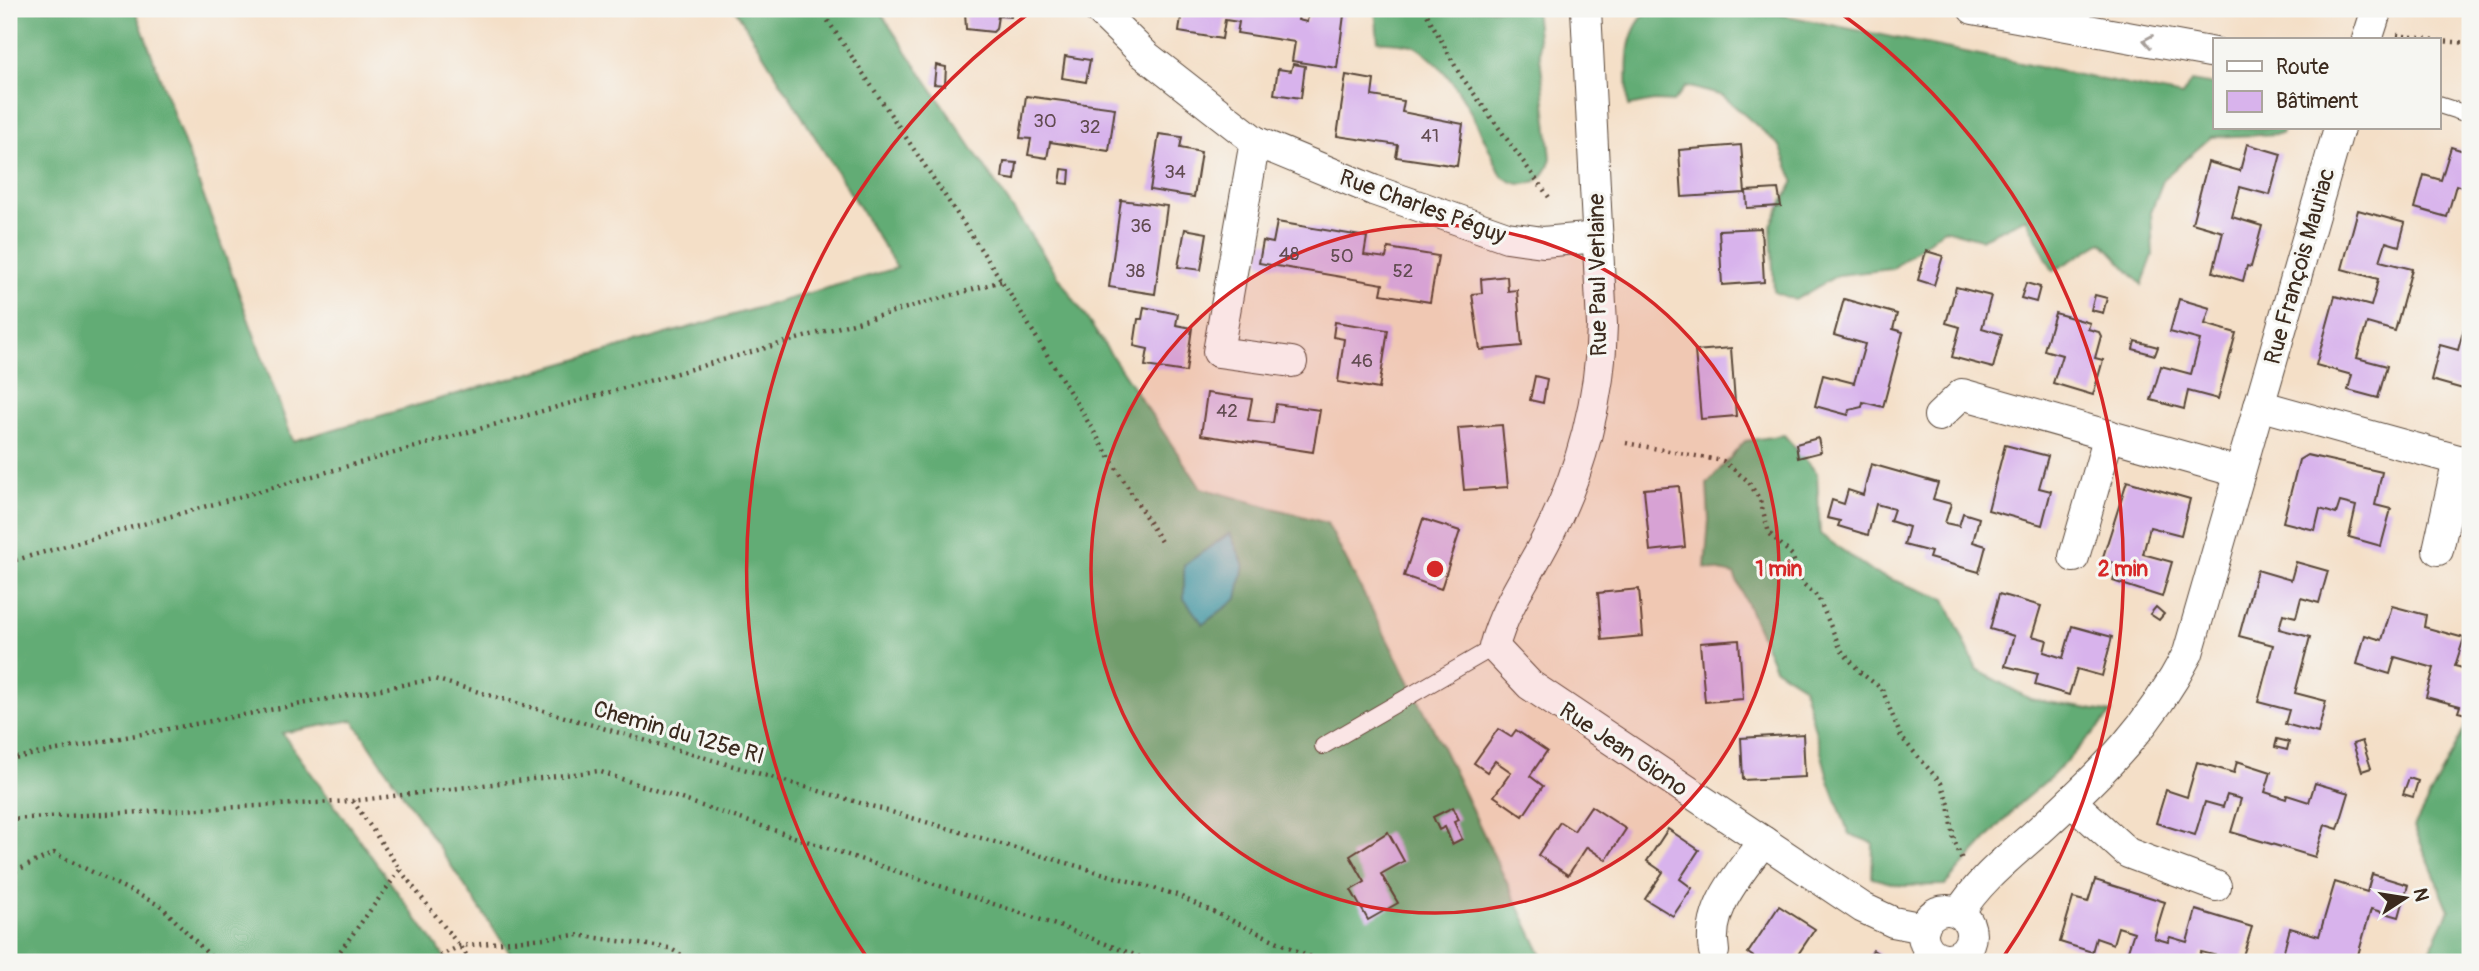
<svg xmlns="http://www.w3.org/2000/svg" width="2479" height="971" viewBox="0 0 2479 971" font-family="Pangolin,sans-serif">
<rect width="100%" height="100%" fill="#f6f6f2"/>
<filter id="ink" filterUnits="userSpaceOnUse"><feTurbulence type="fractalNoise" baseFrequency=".0143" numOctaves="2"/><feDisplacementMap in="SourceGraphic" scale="14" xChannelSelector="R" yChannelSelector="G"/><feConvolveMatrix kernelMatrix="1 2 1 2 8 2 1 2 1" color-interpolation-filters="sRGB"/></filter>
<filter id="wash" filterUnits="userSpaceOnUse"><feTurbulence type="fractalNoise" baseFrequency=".00686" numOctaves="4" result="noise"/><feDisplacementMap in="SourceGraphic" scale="28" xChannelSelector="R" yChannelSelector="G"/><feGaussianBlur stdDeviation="1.57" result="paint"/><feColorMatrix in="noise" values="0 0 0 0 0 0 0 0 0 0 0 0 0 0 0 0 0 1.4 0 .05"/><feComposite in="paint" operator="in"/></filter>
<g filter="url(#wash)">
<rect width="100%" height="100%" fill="#f4dfc7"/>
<g fill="#62ac74" stroke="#4e6b49" stroke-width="2">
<path d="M9,9h126l158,432 604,-173 -162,-259h143l323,479 126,35 103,199 115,240h-1029l-163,-242 -71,13 166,229h-439z"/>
<path d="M1375,9h160l16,149c-6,25 -28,34 -49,18 -22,-44 -42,-101 -86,-129 -9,-5 -27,-4 -38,-6z"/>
<path d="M1650,9h103l429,87 9,-15 24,4v43h69l-3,6 -70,3 -47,41 -13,34 2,43 -11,30 -40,-43 -49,29 -27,-53 -45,21 -37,-10 -52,40 -54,6 -43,25 -21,-8 -3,-67 23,-44 -14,-35 -57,-50 -37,-10 -13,16 -19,-1 -26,5c0,-36 -7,-72 22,-97z"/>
<path d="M1784,435l33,38 3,61 54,39 71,26 32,71 53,29 82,14 -60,63 -32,27 -75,82 -43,1 -30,-8 1,-35 -24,-9 -20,-53 -26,-95 -28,-18 -41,-94 -29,-6 4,-48 -2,-36 38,-43z"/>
<path d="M2470,718v244h-46l25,-52 -35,-83z"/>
</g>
<path fill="#49b7c2" stroke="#427070" stroke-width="2" d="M1230,533l14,32 -7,34 -34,25 -19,-25v-34z"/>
<g id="blocks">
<g fill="#d8b3ec">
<path d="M960,9h52l-1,8 -13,-1 -2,13 -3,3 -27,-3 -1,-18z"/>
<path d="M1182,9h118l-2,11 9,2 2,-13 35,6 -7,53 -45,-7 3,-19 -58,-9 2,-11 -14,-2 -3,19 -43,-7z"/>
<path d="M1065,56l25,4 -4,22 -24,-4z"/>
<path d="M1293,64l12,2 -4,32 -27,-4 4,-25 13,2z"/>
<path d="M936,65l10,2 -1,18 -11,-1z"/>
<path d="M1346,75l28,5 -2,16 32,5 -2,11 61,12 -6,42 -61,-9 2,-12 -61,-9z"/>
<path d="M1026,96l89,12 -6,43 -59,-9 -3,16 -19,-3 3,-16 -11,-1z"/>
<path d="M1159,134l23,3 -2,11 21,4 -7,45 -44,-7z"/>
<path d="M2247,144l34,10 -11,41 -30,-8 -8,30 30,9 -11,41 -4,-1 -4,15 -30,-9 10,-40 -31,-9 16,-61 32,9z"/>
<path d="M1741,145l4,48 -63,4 -3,-47z"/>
<path d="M2451,147l19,6v37l-14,-5 -9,32 -32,-9 9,-33 17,5z"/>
<path d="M1004,162l13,1 -2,17 -13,-2z"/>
<path d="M1062,169l8,1 -1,14 -9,-1z"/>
<path d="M1778,189l3,17 -34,2 -1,-17z"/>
<path d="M1121,200l46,6 -12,88 -46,-7z"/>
<path d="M2358,210l47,13 -6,23 -13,-4 -6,19 32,8 -17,62 -28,-8 -10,35 30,8 -9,32 -30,-8 4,-15 -36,-10 19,-69 36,10 4,-14 3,-13 -36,-10z"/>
<path d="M1277,222l90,15 -3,18 22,3 2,-10 50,8 -8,46 -49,-8 2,-10 -124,-21 4,-22 10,2z"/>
<path d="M1761,228l3,54 -42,3 -3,-55z"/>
<path d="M1185,229l22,4 -6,37 -23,-3z"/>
<path d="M1926,251l17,5 -9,29 -16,-5z"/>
<path d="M1507,276l1,15 9,-1 5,56 -42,4 -8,-56 10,-1 -1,-14z"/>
<path d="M2026,283l14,4 -4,15 -15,-4z"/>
<path d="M1956,287l35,9 -9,32 20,6 -9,34 -41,-11 8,-30 -14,-4z"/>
<path d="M2095,295l12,3 -4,15 -12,-3z"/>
<path d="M1844,299l53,15 -4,15 10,3 -20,75 -20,-5 -1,5 -13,3 -1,5 -33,-9 8,-31 31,8 11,-39 -31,-9z"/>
<path d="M2179,299l31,9 -5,16 31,9 -18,66 -30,-8 -4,18 -33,-9 10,-34 30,8 9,-34 -30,-8z"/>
<path d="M1144,307l34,7 -2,11 16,3 -6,44 -41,-6 3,-17 -14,-3 4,-27h4z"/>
<path d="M2055,313l35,10 -2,6 11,3 2,4 -6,22 8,2 -10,35 -40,-12 9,-28 -18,-5z"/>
<path d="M2467,317l3,1v47l-7,24 -32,-9 9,-35 18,5z"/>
<path d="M1335,322l53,8 -9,59 -41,-7 6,-43 -11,-2z"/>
<path d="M2135,341l23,6 -3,8 -22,-6z"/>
<path d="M1731,348l5,68 -35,3 -6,-68z"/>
<path d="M1535,376l12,3 -4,24 -13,-3z"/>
<path d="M1207,393l45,6 -4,21 25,3 3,-19 44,6 -7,42 -112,-17z"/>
<path d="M1502,425l6,62 -44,3 -6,-62z"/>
<path d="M1818,438l3,14 -23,6 -2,-14z"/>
<path d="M2005,445l43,11 -9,32 12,3 -9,34 -54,-15z"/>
<path d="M2307,455l75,17 -7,33 16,4 -10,37 -32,-9 7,-31 -16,-4 -4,12 -16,-5 -5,21 -32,-8 16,-62z"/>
<path d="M1871,464l67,19 -5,16 18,5 -6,19 14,3 4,-13 16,5 -6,24 13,4 -7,26 -50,-14 2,-6 -27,-7 5,-18 -19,-6 4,-12 -18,-5 -8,31 -30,-9 2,-5 -13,-3 5,-18 12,4 4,-14 15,5z"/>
<path d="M2127,481l63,18 -9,36 -31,-8 -7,27 29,8 -10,35 -49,-16 4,-17 -15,-4z"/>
<path d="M1679,486l6,61 -35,4 -6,-62z"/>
<path d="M1423,519l37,12 -19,58 -37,-13z"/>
<path d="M2296,562l32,9 -9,32 -18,-5 -5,19 -13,-3 -4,15 31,8 -15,56 31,8 -8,32 -33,-9 4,-14 -31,-8 15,-57 -34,-9 18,-66 34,10z"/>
<path d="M1639,589l4,47 -41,4 -4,-47z"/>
<path d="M1999,594l42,12 -9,30 15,4 -3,12 19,6 9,-32 40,11 -10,39 -25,-7 -8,26 -34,-10 3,-11 -33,-8 9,-30 -24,-7z"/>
<path d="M2392,606l34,9 -2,12 40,11 -9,28 15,4v45l-12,-3 2,-6 -34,-9 8,-29 -39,-11 -5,17 -33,-10 8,-29 17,5z"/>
<path d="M2156,607l8,7 -5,6 -9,-6z"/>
<path d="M1739,640l4,59 -38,3 -5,-59z"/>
<path d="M1498,729l13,8 5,-7 31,21 -17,25 13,10 -20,30 -29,-20 17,-24 -16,-11 -8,11 -13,-9z"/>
<path d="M1803,734l2,43 -62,3 -2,-42z"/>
<path d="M2277,739l12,3 -2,8 -12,-3z"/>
<path d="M2362,741l9,27 -9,3 -9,-27z"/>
<path d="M2237,761l34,11 -6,20 21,7 1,-4 22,7 6,-19 34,10 -11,36 -13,-4 -10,32 -84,-25 10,-33 -14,-4 -4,12 -18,-5 -10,33 -39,-12 10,-33 21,7 10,-35 37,11z"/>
<path d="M2409,778l9,3 -5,16 -10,-3z"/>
<path d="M1591,806l35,23 -20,31 -19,-13 -19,28 -30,-20 22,-33 14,9z"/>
<path d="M1453,807l6,13 -5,2 8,17 -10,5 -7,-17 -6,3 -6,-13z"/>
<path d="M1668,829l31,21 -19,29 12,9 -19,28 -28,-17 18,-27 -16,-11z"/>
<path d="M1388,832l16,29 -23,13 17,29 -30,17 -17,-30 14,-8 -15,-26z"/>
<path d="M2372,874l36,11 -9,32 -28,-8 -15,53 -30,-5 -1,5h-44l9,-34 29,8 16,-54 32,10z"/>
<path d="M2095,880l70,22 -11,36 14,4 2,-5 17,5 9,-32 56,17 -11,35 -40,-10 -4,10h-73l10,-30 -16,-5 -5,17 -17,-6 -4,14 -32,-10 13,-44 15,4z"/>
<path d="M1779,906l36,23 -18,27 9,6h-45l-13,-9z"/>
<path d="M1873,950l20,12h-28z"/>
</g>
</g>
</g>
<g filter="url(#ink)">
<use href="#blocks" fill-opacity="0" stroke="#574537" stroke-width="2"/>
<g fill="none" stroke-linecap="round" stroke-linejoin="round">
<defs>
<g id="lane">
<path d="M2439,105l31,10"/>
<path d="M1323,746l171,-99"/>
</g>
<g id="street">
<path d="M1098,9l47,46 110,86 118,49 134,47 36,5 55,-5"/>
<path d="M1586,9l16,316c-1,72 -21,147 -54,211 -19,38 -43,69 -54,111l36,38 333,223 30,14 31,6"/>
<path d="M1973,9l242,44"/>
<path d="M2367,40l10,-31"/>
<path d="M1255,141l-37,211 74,10"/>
<path d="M2259,405l199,55 -20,90"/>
<path d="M1939,416l23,-22 276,78"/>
<path d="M2074,557l35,-122"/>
<path d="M2071,801l57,52 88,33"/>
<circle cx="1947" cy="934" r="24"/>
<path d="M1959,913c21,-35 57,-61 86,-88 60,-55 105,-99 143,-172l151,-525"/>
<path d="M1714,951c-8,-43 26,-77 49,-110"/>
</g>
</defs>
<use href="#lane" stroke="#574537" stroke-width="18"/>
<use href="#street" stroke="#574537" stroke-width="32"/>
<g stroke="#574537" stroke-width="4.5" stroke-dasharray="2 5" stroke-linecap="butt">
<path d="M820,9l182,272 161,264"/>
<path d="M1424,9l35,64 92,127"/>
<path d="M2397,35l39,5"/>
<path d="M2439,41l31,2"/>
<path d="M1626,443l97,18 25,20 12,19 9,33 23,22 9,27 17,15 23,53 20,23 21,16 19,48 40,46 8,21 5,36 9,22"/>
<path d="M9,562l993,-281"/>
<path d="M9,759l425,-80 743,216 144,67"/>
<path d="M353,801l47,69 72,92"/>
<path d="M9,819l344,-18 245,-30 461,155 94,36"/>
<path d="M9,874l45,-21 107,53 55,56"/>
<path d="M332,962l68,-92"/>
<path d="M427,962l33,-16 116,-11 93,13 25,14"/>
</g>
<use href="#lane" stroke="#fff" stroke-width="16"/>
<use href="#street" stroke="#fff" stroke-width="30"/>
</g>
<defs><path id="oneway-chevron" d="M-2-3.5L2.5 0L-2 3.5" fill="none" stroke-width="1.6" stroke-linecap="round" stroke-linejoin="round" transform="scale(1.75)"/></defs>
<use stroke="#a79f9a" href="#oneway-chevron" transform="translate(2148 41) rotate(-170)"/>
</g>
<circle cx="1435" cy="569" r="344" fill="#d62828" fill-opacity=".12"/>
<g fill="none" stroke="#d62828" stroke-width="3.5">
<circle cx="1435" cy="569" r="344"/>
<path d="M868 959A688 688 0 0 1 1035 9M1835 9A688 688 0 0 1 2002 959"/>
</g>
<g text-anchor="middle" stroke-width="6" stroke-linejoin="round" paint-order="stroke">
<g font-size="19" fill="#624c52">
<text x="1045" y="127">30</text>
<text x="1090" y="133">32</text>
<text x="1430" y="142">41</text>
<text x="1175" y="178">34</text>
<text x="1141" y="232">36</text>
<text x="1289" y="260">48</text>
<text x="1342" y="262">50</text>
<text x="1135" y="277">38</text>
<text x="1403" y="277">52</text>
<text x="1362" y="367">46</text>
<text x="1227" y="417">42</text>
</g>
<g font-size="23" fill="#3b2a1e" stroke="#f6f6f2">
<text transform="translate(1423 206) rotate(20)" y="8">Rue Charles Péguy</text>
<text transform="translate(2299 266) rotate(-74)" y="8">Rue François Mauriac</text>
<text transform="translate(1597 275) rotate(-91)" y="8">Rue Paul Verlaine</text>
<text transform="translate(679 732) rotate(16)" y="8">Chemin du 125e RI</text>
<text transform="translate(1624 749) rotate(34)" y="8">Rue Jean Giono</text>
</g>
</g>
<circle cx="1435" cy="569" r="10" fill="#d62828" stroke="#f6f6f2" stroke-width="3.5"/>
<g font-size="21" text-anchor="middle" font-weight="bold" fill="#d62828" stroke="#f6f6f2" stroke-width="6" stroke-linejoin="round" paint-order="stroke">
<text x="1779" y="576">1 min</text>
<text x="2123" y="576">2 min</text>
</g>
<rect width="2479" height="971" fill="none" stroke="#f6f6f2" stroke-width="35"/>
<rect x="2213" y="38" width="228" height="91" fill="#f6f6f2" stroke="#aba49d" stroke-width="2"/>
<rect x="2227" y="61" width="35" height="10" fill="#ffffff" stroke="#aba49d" stroke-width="2"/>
<text x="2276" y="74" font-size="21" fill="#3b2a1e">Route</text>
<rect x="2227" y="91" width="35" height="21" fill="#d8b3ec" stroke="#aba49d" stroke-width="2"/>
<text x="2276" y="108" font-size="21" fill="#3b2a1e">Bâtiment</text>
<g transform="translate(2405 898) rotate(78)" stroke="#f6f6f2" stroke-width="5" paint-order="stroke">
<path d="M0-5L12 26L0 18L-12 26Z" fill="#3b2a1e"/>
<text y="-10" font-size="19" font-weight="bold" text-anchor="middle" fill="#3b2a1e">N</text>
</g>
</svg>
